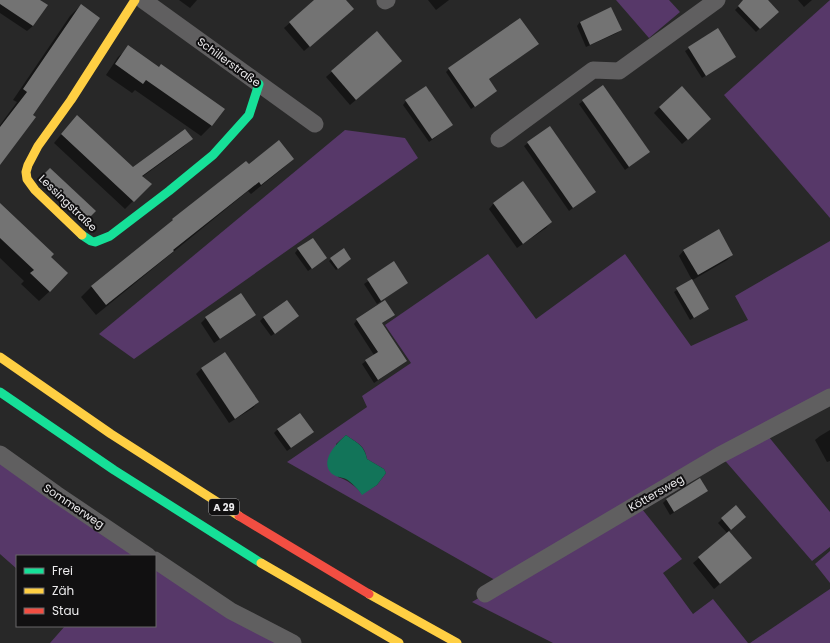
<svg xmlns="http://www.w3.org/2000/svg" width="830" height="643" viewBox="0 0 830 643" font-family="Poppins,sans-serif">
<rect width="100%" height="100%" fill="#282828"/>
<g fill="#573869" fill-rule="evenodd">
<path d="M616,0h53l11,12 -31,26z"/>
<path d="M830,0v218l-106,-123z"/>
<path d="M345,130l60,8 13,20 -284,201 -35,-25z"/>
<path d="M830,241v155l-66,35 66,81v35l-18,14 -91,-105 -83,48 44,55 -19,14 30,41 20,-15 35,44h-195l-81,-41 30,-18 -215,-122 80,-55 -5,-11 49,-33 -26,-38 103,-71 48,65 89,-65 66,92 57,-26 -13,-24zM346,435c11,8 19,10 21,24l17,10 2,4 -9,12 -15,9c-6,-8 -15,-14 -24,-17l-2,-33z"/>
<path d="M0,457l140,99h-123v13l-17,-15z"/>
<path d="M830,551v32l-15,-19z"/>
<path d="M155,566l130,77h-235l15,-17h90z"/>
<path d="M830,589v54h-80z"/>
</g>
<path fill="#127459" d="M346,435c11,8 18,10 21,24l17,10 2,4 -9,12 -15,10c-3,-5 -11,-13 -16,-16 -5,-2 -11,-2 -15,-6 -11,-13 5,-29 15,-38z"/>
<g fill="#0007">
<path d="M0,0h38l-5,26 -6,5 -27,-18z"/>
<path d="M179,0h18l-7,8z"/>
<path d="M316,0h29l2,14 -43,37 -20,-23z"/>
<path d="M428,0h21l-13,10z"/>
<path d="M745,0h21l11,12 -21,20 -21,-22z"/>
<path d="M798,0h14l-8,7z"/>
<path d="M81,5l-81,157v-37l17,-23 -4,-2 57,-84z"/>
<path d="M611,8l10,22 -4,3 -31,14 -9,-21 3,-4z"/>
<path d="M718,30l17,27 -33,21 -17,-27z"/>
<path d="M376,33l19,33 -45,39 -24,-28z"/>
<path d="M129,47l30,21 64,41 -12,17 -10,10 -66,-46 -3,3 -26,-18 12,-18z"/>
<path d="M534,47l-46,33 8,11 -25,18 -25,-37 3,-3z"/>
<path d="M603,87l46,65 -24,18 -46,-66z"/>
<path d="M406,101l46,24 -23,17 -26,-37z"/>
<path d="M660,107l44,18 -22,19 -28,-31z"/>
<path d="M69,125l64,43 59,-29 -9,8 -41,30 8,7 -25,25 -71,-66z"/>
<path d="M549,128l45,64 -25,19 -45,-65z"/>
<path d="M293,159l-11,10 -31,25 -3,-3 -152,124 -15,-18 10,-10 73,-58 9,-9 76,-54z"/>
<path d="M50,169l44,42 -10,10 -44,-42z"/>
<path d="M494,203l57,19 -5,6 -29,20 -28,-39z"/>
<path d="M0,205l49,52 1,34 -11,10 -18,-17 3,-3 -24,-23z"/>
<path d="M298,249l24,12 -14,10 -13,-18z"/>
<path d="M344,250l5,10 -13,10 -7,-9z"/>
<path d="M684,250l48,5 -5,5 -36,21 17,28 -18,11 -16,-28 18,-12 -13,-24z"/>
<path d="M394,263l13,20 -30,21 -13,-20z"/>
<path d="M254,314l-5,6 -35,23 -13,-20 5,-5z"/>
<path d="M394,315l-13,9 25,37 -32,22 -12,-19 12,-9 -20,-31 3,-4z"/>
<path d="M264,317l30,3 -23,16 -11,-15z"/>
<path d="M225,353l33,49 -5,6 -24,15 -33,-49 5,-5z"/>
<path d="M278,429l35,3 -26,19 -13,-18z"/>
<path d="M830,430v31l-3,1 -12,-22 5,-4z"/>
<path d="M700,480l7,11 -37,24 -7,-12 3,-3z"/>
<path d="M736,506l6,14 -13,11 22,27 -37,31 -21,-26 35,-29 -10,-11z"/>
</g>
<g fill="#737373">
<path d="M0,0h40l8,5 -15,21 -33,-22z"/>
<path d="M314,0h32l8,9 -44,38 -21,-25z"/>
<path d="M743,0h25l11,12 -19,17 -22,-23z"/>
<path d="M81,4l19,14 -67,97 3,2 -36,48v-38l27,-35 -4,-3z"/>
<path d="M611,7l11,23 -32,15 -10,-23z"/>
<path d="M520,18l19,26 -50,35 8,12 -22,16 -27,-39z"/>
<path d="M718,28l18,29 -30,19 -18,-29z"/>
<path d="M377,31l25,30 -46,39 -25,-29z"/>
<path d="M128,45l31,22 2,-3 64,45 -13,17 -66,-46 -3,4 -28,-20z"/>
<path d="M603,85l47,67 -21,15 -47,-67z"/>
<path d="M426,86l27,39 -21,14 -27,-39z"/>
<path d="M682,86l29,33 -23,21 -29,-33z"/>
<path d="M77,115l56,52 52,-38 8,10 -51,37 10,8 -18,18 -73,-68z"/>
<path d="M550,126l46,66 -23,16 -46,-66z"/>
<path d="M279,140l15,19 -33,26 -2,-3 -86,68 1,1 -68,54 -15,-19 82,-66 -1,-1 74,-58 3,3z"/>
<path d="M50,168l46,43 -10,10 -45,-44z"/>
<path d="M523,181l29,41 -29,22 -30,-41z"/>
<path d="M0,203l54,51 -3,3 17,16 -18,19 -20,-19 4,-3 -34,-32z"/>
<path d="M719,229l14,26 -35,20 -15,-25z"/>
<path d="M313,238l14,20 -15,11 -15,-21z"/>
<path d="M344,248l7,11 -13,10 -8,-11z"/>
<path d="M394,261l14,22 -27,18 -14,-22z"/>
<path d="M692,279l17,30 -15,9 -18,-30z"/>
<path d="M241,293l15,22 -36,24 -15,-22z"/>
<path d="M287,300l12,16 -24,18 -12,-17z"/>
<path d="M385,300l10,15 -13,8 25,38 -29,19 -13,-20 13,-8 -22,-33z"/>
<path d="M225,352l34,50 -24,17 -34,-51z"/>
<path d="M300,413l14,19 -23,16 -14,-19z"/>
<path d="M700,478l8,13 -34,21 -8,-13z"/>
<path d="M736,505l10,12 -15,13 -10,-12z"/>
<path d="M729,531l23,27 -32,26 -22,-27z"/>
</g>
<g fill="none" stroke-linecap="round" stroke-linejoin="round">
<g stroke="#605f60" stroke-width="17">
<path d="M143,0l172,124"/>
<path d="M385,1l2,-1"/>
<path d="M499,139l94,-69 26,1 98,-71"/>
<path d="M0,454l56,40 92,62"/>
<path d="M155,560l76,51 62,32"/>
<path d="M485,594l235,-139 110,-58"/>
</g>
<g stroke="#16e098" stroke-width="9">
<path d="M82,235l9,6 4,1 15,-6 59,-45 44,-36 36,-40 10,-31"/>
<path d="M0,392l114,78 147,93"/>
</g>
<g stroke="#ffcf43" stroke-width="9">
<path d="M82,235l-47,-45 -8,-11 -1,-7 2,-7 10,-19 33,-46 64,-100"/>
<path d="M0,357l111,77 128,82"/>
<path d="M261,563l138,80"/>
<path d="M369,594l88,49"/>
</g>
<path stroke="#f24e42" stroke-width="9" d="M239,516l130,78"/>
</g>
<g text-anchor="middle" stroke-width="4" stroke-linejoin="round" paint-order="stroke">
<rect fill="#111011" stroke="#a9a8aa" stroke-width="1" x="209" y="499" width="30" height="16" rx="3"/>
<g font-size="10" font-weight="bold" fill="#eae9eb">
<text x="224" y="511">A 29</text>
</g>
<g font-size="11" fill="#eae9eb" stroke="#111011">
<text transform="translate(229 62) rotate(36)" y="4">Schillerstraße</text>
<text transform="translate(68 203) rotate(44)" y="4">Lessingstraße</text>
<text transform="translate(656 493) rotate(-30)" y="4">Köttersweg</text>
<text transform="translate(74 506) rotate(34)" y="4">Sommerweg</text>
</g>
</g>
<rect x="16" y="555" width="140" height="72" fill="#111011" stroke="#686768"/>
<rect x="24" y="568" width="20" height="6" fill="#16e098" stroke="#686768"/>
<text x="52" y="575" font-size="12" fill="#eae9eb">Frei</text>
<rect x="24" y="588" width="20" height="6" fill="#ffcf43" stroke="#686768"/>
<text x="52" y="595" font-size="12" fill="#eae9eb">Zäh</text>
<rect x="24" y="608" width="20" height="6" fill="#f24e42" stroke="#686768"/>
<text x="52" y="615" font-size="12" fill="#eae9eb">Stau</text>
</svg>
